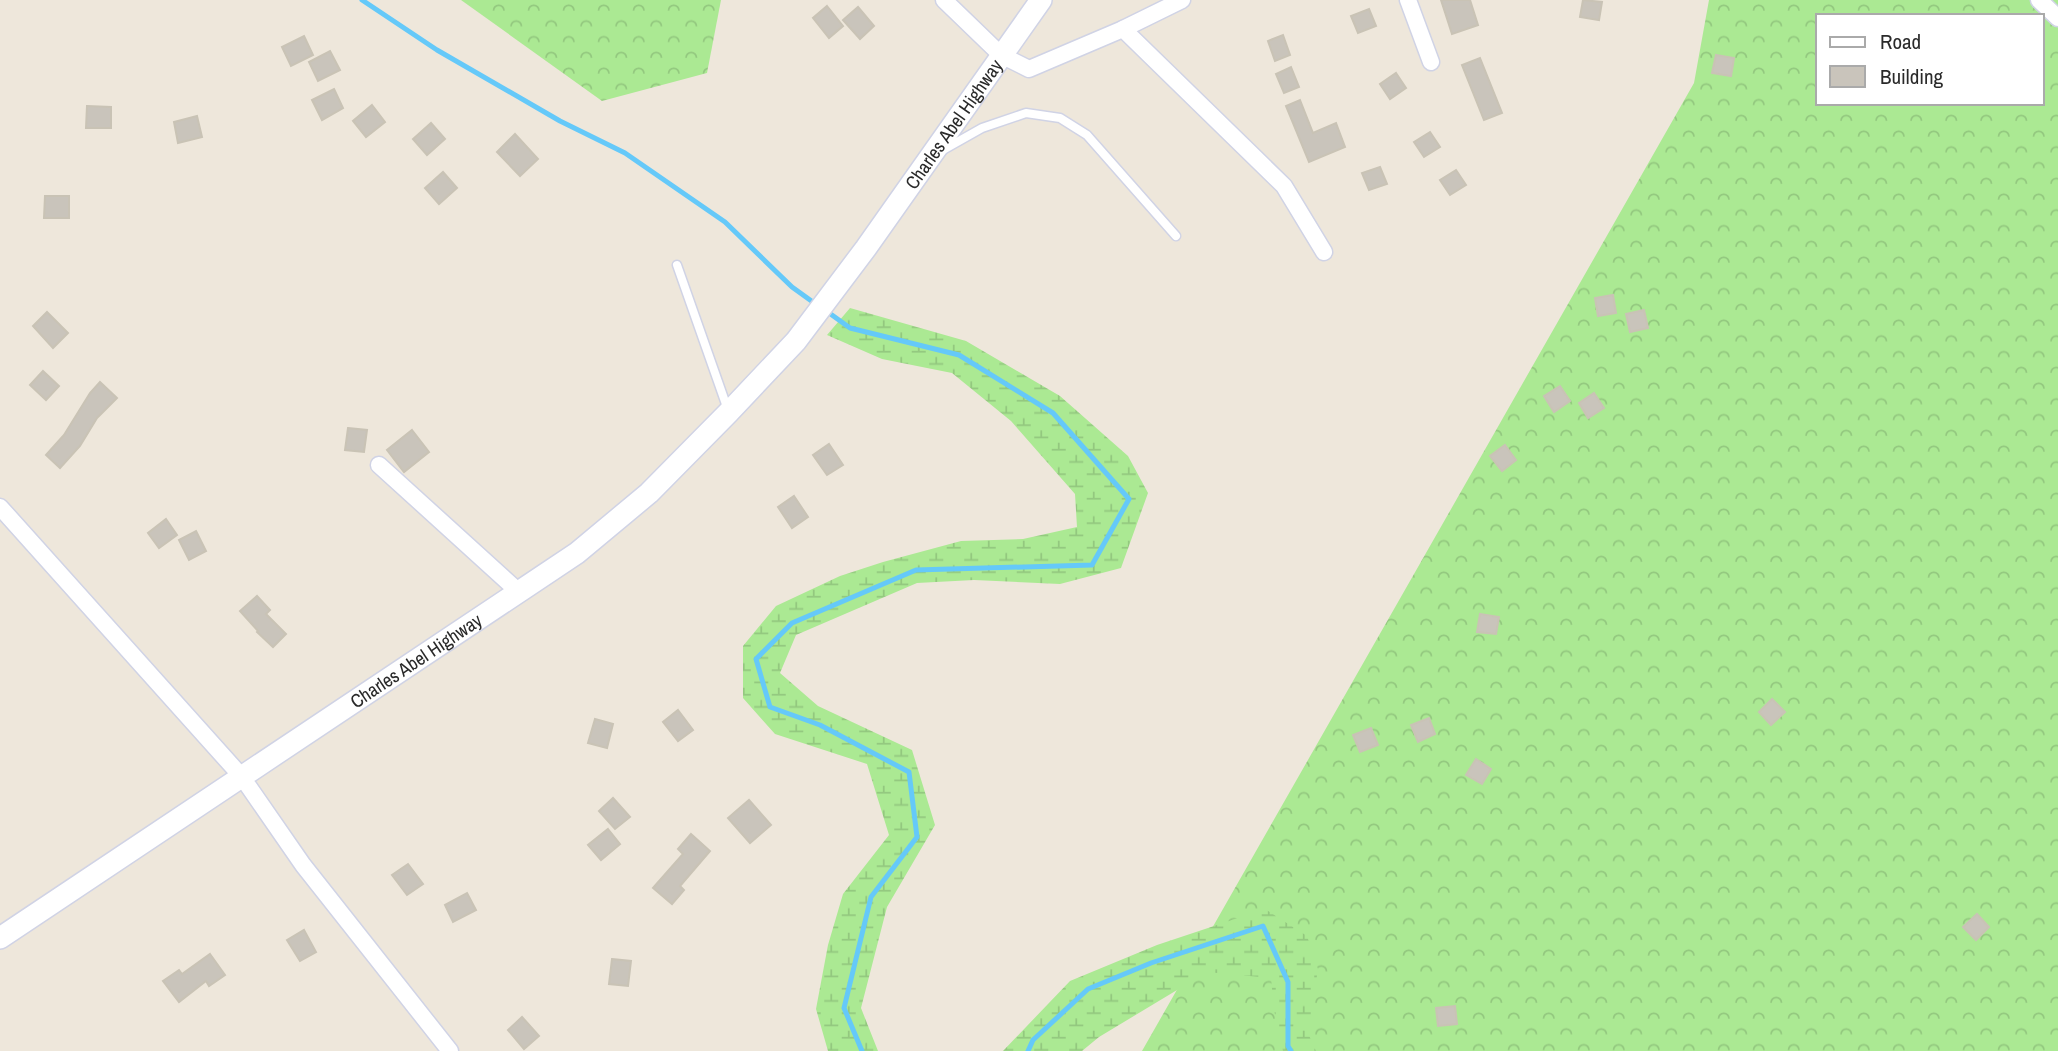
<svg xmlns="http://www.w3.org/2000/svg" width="2058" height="1051" viewBox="0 0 2058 1051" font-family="'Archivo Narrow',sans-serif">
<defs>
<pattern id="forest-crowns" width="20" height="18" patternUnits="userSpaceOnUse" patternTransform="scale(1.75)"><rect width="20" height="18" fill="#abe993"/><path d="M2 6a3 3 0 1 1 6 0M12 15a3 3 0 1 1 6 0" fill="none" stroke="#93c87f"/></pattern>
<pattern id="wetland-marsh" width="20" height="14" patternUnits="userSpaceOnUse" patternTransform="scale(1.75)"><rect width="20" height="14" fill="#abe993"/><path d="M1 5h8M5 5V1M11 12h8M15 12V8" fill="none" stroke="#93c87f"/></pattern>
</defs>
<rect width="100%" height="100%" fill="#eee7db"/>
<g fill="url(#forest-crowns)" fill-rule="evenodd">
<path d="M461,0h260l-14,73 -105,28z"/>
<path d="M1709,0h349v1051h-916l552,-968zM1818,16h224v87h-224z"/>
</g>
<g fill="url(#wetland-marsh)">
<path d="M850,308l116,33 94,55 68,60 20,37 -27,75 -61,16 -86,-4 -57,3 -121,52 -16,38 38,33 94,44 23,75 -48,82 -26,101 17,43h-50l-12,-42 12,-64 15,-51 46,-59 -22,-71 -92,-30 -32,-36v-52l33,-40 64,-30 43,-14 78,-21 62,-2 54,-12 -2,-33 -64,-73 -59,-48 -70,-14 -55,-24z"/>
<path d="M1265,909l42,27 11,33 -10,64 8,18h-33l-9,-41 -3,-32 -64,-6 -108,65 -17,14h-79l67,-70 87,-36z"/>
</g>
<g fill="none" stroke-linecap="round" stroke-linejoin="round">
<g stroke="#65c9f9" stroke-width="5">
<path d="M362,0l75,50 123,71 65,32 100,69 67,65 25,18"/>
<path d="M825,310l25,18 109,27 94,58 76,86 -37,66 -176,5 -124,53 -36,36 14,48 50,18 89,47 8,65 -46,60 -27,111 18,43"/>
<path d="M1028,1051l5,-11 55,-51 63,-26 112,-37 25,56v64l3,5"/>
</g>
</g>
<g fill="#c9c4bb" stroke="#c9c3b5" stroke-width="2">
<path d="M1441,0h29l8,25 -26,9z"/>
<path d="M1583,0l19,2 -3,18 -19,-3z"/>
<path d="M827,6l16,20 -14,12 -16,-20z"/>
<path d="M858,7l16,19 -14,13 -17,-19z"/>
<path d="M1369,9l7,17 -18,7 -7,-17z"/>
<path d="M1283,35l7,20 -15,6 -7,-20z"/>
<path d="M304,36l9,19 -22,11 -9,-19z"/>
<path d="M330,51l10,19 -22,11 -9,-19z"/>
<path d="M1716,55l18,3 -3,18 -19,-3z"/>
<path d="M1480,58l22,55 -18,7 -22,-55z"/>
<path d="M1291,67l8,20 -15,6 -8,-19z"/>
<path d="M1396,73l10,15 -16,11 -10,-15z"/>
<path d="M334,89l9,19 -21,12 -10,-20z"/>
<path d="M1300,100l13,33 23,-10 9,24 -36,15 -23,-56z"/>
<path d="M372,105l13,17 -19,15 -13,-16z"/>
<path d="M87,106l24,1v21h-25z"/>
<path d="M197,116l5,21 -24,6 -4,-21z"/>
<path d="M431,123l14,16 -18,16 -14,-16z"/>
<path d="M1430,132l10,15 -16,10 -10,-15z"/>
<path d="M515,134l23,25 -18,17 -23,-24z"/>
<path d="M1380,167l7,17 -18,6 -7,-17z"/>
<path d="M1456,170l10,15 -16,10 -10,-15z"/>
<path d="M443,172l14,16 -18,16 -14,-16z"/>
<path d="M45,196h24v22h-25z"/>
<path d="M1613,295l3,18 -18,3 -3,-18z"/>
<path d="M1644,310l4,18 -18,4 -4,-18z"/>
<path d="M47,312l21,21 -15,15 -20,-22z"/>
<path d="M43,371l16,15 -13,14 -16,-15z"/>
<path d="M100,382l17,16 -20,20 -17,28 -20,22 -14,-13 18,-20 26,-42z"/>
<path d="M1560,386l10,15 -16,11 -10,-16z"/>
<path d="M1594,393l10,15 -16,10 -9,-15z"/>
<path d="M348,428l19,2 -3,22 -19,-2z"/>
<path d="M412,430l17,22 -25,20 -17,-22z"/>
<path d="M829,444l14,21 -16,10 -14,-20z"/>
<path d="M1505,445l11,15 -14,11 -12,-15z"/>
<path d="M794,496l14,21 -16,11 -14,-21z"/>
<path d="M166,519l11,16 -18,13 -11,-15z"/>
<path d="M196,531l10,20 -17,9 -10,-20z"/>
<path d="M257,596l13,14 -4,4 20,20 -13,13 -16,-15 1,-1 -18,-20z"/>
<path d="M1480,614l19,3 -3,17 -19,-2z"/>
<path d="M1772,699l13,13 -14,13 -12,-13z"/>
<path d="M678,710l15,20 -15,11 -15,-19z"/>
<path d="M1429,718l6,16 -17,8 -7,-17z"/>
<path d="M595,719l18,5 -6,24 -19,-5z"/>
<path d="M1371,728l7,17 -18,7 -7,-17z"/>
<path d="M1476,759l15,10 -9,15 -16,-9z"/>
<path d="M613,798l17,19 -15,12 -16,-18z"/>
<path d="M749,800l22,25 -21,18 -22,-25z"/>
<path d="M608,829l12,15 -19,16 -13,-15z"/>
<path d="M691,834l19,17 -30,35 4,4 -12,14 -19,-16 30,-34 -5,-5z"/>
<path d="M408,864l15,20 -16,11 -15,-20z"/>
<path d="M467,893l9,17 -23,12 -8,-17z"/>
<path d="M1977,914l12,13 -13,13 -13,-13z"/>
<path d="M304,930l12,22 -16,9 -13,-21z"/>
<path d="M210,954l15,21 -16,11 -3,-5 -27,21 -16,-21 16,-11 3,4z"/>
<path d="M612,959l19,2 -3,25 -19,-2z"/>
<path d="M1455,1006l2,18 -19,2 -2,-18z"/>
<path d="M522,1017l17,19 -15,13 -16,-19z"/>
</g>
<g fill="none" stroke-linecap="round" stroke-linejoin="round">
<defs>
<g id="lane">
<path d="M943,150l39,-22 44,-15 34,5 27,17 89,101"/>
<path d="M677,265l51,145"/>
</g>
<g id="street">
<path d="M944,0l57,55 28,14 94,-40 161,157 40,66"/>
<path d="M1408,0l23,62"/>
<path d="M2039,0l19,18"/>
<path d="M1123,29l59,-29"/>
<path d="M379,465l140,127"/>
<path d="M0,507l242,270 61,88 147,186"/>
</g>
<g id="secondary">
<path id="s1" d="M0,938l577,-385 72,-60 80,-81 67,-71 70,-93 175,-248"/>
</g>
</defs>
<use href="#lane" stroke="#d0d3e5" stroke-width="11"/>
<use href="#street" stroke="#d0d3e5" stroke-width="19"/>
<use href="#secondary" stroke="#d0d3e5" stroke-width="24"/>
<use href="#lane" stroke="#fff" stroke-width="8"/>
<use href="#street" stroke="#fff" stroke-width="16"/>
<use href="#secondary" stroke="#fff" stroke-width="21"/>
</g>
<g text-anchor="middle" stroke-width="5" stroke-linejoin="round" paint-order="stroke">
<g font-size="19" fill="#2a2a2a" stroke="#fff">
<text dy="7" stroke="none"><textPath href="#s1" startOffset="1267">Charles Abel Highway</textPath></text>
<text dy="7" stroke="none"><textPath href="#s1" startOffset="500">Charles Abel Highway</textPath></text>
</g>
</g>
<rect x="1816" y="14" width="228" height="91" fill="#ffffff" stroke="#aaaaaa" stroke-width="2"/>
<rect x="1830" y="37" width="35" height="10" fill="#ffffff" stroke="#aaaaaa" stroke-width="2"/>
<text x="1880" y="49" font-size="21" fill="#2a2a2a">Road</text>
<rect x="1830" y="66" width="35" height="21" fill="#c9c4bb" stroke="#aaaaaa" stroke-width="2"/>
<text x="1880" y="84" font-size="21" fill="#2a2a2a">Building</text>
</svg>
